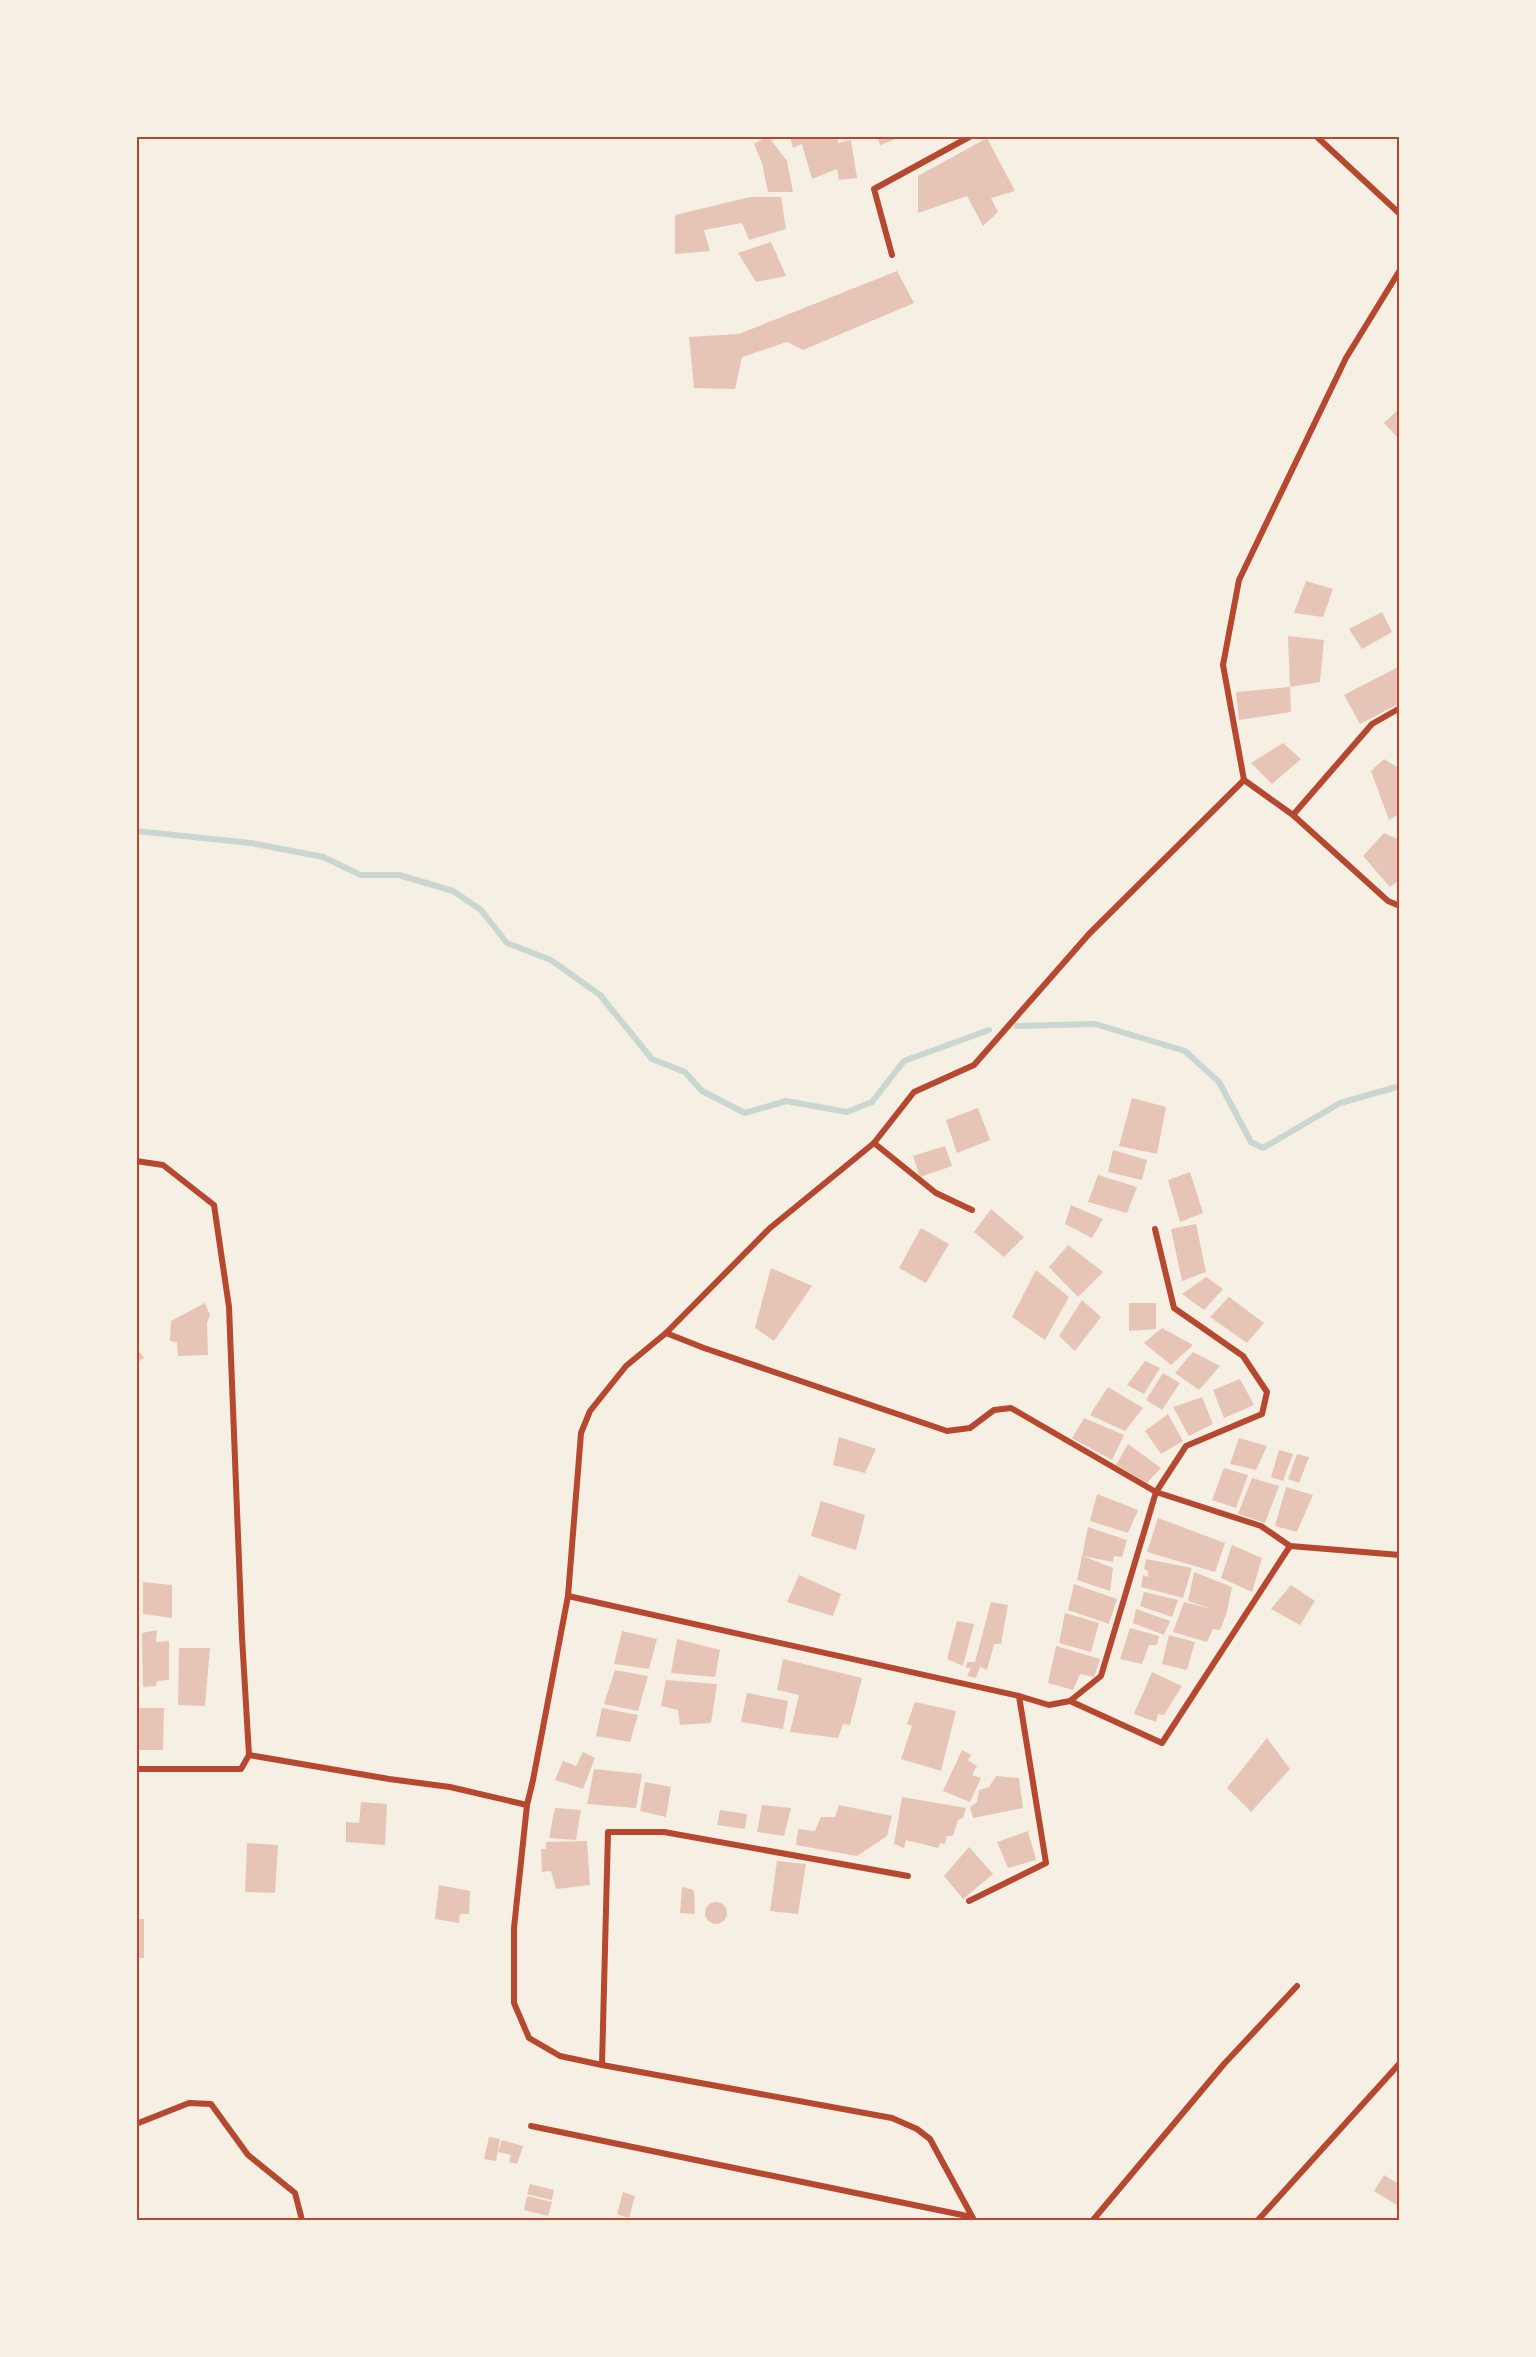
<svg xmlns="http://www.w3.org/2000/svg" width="1536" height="2357" viewBox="0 0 1536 2357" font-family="Montserrat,sans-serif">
<rect width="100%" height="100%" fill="#f6efe4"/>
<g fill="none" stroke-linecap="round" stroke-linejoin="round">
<g stroke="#c9d6d2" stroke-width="6">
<path d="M136,831l115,12 72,14 38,18h38l54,16 28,19 26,33 44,17 49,35 52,64 33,13 17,19 43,22 41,-12 61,11 25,-10 32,-41 85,-31"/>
<path d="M1017,1026l78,-2 90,27 34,31 32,60 12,6 77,-45 60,-17"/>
</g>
</g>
<g fill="#e6c5b7">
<path d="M768,136l19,25 6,31h-25l-6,-29 -8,-19z"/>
<path d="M790,136h48v7l13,-3 6,38 -18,2 -2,-11 -25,10 -10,-35 -9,4z"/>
<path d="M877,136h24v1l-21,8z"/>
<path d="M987,138l28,53 -24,7 7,14 -15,14 -16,-30 -49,17v-37z"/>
<path d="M750,197h31l5,32 -37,11 -7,-17 -38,7 6,21 -35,3v-39z"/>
<path d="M771,242l15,34 -30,6 -18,-29z"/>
<path d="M897,271l17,32 -111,47 -16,-8 -45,15 -7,32 -41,-1 -5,-51 50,-3z"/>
<path d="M1400,408v32l-16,-17z"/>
<path d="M1306,581l27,8 -10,28 -29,-4z"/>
<path d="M1382,612l10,20 -30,17 -13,-20z"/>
<path d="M1288,636l36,4 -4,42 -30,5z"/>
<path d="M1400,666v37l-40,21 -16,-29z"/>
<path d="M1290,687l1,25 -52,8 -3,-28z"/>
<path d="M1283,743l18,16 -29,25 -21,-21z"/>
<path d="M1384,759l16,10v44l-11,7 -18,-49z"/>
<path d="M1384,833l16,7v39l-10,8 -27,-31z"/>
<path d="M1132,1098l34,9 -9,47 -38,-8z"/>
<path d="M978,1108l12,32 -33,13 -11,-33z"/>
<path d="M945,1146l7,20 -32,11 -7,-21z"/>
<path d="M1113,1150l34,10 -5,20 -34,-8z"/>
<path d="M1190,1172l13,41 -23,9 -12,-42z"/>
<path d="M1098,1175l39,12 -10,26 -39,-11z"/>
<path d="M1071,1205l32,14 -11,19 -27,-14z"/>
<path d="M991,1209l33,28 -20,20 -30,-25z"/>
<path d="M1196,1224l10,48 -24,9 -11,-52z"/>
<path d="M921,1228l28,16 -23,39 -27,-15z"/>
<path d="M1068,1245l35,27 -25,25 -29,-30z"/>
<path d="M771,1268l41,18 -38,55 -19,-13z"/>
<path d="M1036,1270l33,27 -24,43 -33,-23z"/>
<path d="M1206,1277l17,12 -19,21 -22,-16z"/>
<path d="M1229,1297l35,26 -17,20 -37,-26z"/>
<path d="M1082,1300l19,17 -26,34 -16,-15z"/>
<path d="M205,1303l5,12 -3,8 1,32 -30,1 -1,-14 -7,-1 1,-20z"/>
<path d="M1129,1303h27v26l-27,2z"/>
<path d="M1162,1328l31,17 -22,20 -27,-22z"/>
<path d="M136,1347l8,11 -8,5z"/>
<path d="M1193,1352l27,14 -21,24 -24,-17z"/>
<path d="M1145,1361l15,7 -16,26 -17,-9z"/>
<path d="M1163,1373l17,10 -18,27 -16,-10z"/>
<path d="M1240,1379l14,26 -30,13 -11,-28z"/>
<path d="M1108,1387l35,21 -18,23 -35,-16z"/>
<path d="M1202,1397l11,27 -24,12 -16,-29z"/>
<path d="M1168,1414l15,27 -22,13 -16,-23z"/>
<path d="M1084,1418l40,17 -12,25 -40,-22z"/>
<path d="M839,1437l37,12 -11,24 -32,-8z"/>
<path d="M1239,1438l28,8 -11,24 -26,-6z"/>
<path d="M1128,1444l33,24 -14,15 -31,-18z"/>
<path d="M1279,1450l14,4 -10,27 -12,-4z"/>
<path d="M1297,1454l12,3 -10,26 -11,-4z"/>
<path d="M1224,1468l24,7 -12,33 -24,-8z"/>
<path d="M1252,1478l27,8 -14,37 -27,-9z"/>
<path d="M1286,1487l27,8 -16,37 -22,-6z"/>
<path d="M1097,1494l41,16 -10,23 -38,-12z"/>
<path d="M821,1501l44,14 -9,35 -45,-14z"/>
<path d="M1158,1518l67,25 -10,29 -68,-20z"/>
<path d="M1088,1527l39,13 -5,17 -8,-1 -1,6 -30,-6 30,12 -3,23 -33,-11z"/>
<path d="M1232,1545l30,13 -10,34 -31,-14z"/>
<path d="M1146,1559l46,9 -9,30 -42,-11 2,-12 5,2v-6l-4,-2z"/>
<path d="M1194,1572l38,15 -5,25 -7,18 -7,-1 -6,13 -34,-10 11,-30 28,7 -24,-8z"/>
<path d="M799,1575l42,19 -8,22 -46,-14z"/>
<path d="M143,1582l29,3v33l-29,-4z"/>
<path d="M1074,1584l43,15 -8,25 -41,-14z"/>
<path d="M1291,1585l24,16 -15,24 -29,-16z"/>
<path d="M1144,1592l34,8 -6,17 -32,-11z"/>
<path d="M991,1602l17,3 -7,39h-7l-7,26 -7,-3 -4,11 -9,-2 4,-8h-5l1,-6h8z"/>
<path d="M1136,1609l34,12 -6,14 -31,-12z"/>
<path d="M1065,1613l34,10 -8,29 -32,-9z"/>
<path d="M957,1621l17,3 -11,42 -16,-7z"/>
<path d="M1130,1628l29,8 -2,9h-8l-7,19 -22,-5z"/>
<path d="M157,1630l-1,12 13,-1v39l-12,1 -1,5 -13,1 -1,-54z"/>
<path d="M622,1631l35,8 -8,30 -35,-5z"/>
<path d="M1169,1635l26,7 -8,28 -25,-6z"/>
<path d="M677,1639l43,11 -5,27 -44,-4z"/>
<path d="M1056,1646l44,13 -6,18 -14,-3 -7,16 -25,-7z"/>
<path d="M179,1648h31l-5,58 -27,-1z"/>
<path d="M783,1659l79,19 -12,47 -7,-1 -5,14 -48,-6 9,-37 -22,-5z"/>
<path d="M615,1670l33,6 -10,35 -34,-7z"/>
<path d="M1152,1672l30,14 -18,29 -6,-1 -2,8 -22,-8z"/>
<path d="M666,1680l51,4 -6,39 -31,2 -2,-15 -17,-4z"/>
<path d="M747,1693l41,8 -5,28 -42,-7z"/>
<path d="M915,1702l41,9 -15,60 -40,-12 11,-33 -5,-2z"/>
<path d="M137,1708h27l-1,42h-27z"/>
<path d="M602,1708l36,7 -8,27 -34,-6z"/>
<path d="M1267,1738l23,31 -39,43 -24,-24z"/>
<path d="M962,1750l9,5 -3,5 9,6 -5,9 9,3 -11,24 -27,-11z"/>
<path d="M583,1752l12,6 -12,31 -28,-9 8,-19 13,5z"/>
<path d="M594,1769l48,5 -6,34 -49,-4z"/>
<path d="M996,1776l23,2 4,30 -50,10 -3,-11 7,-5 2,-12 10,-3z"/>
<path d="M645,1782l26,5 -5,30 -26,-6z"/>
<path d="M902,1797l64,11 -3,10 -5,2 -5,16h-6l-2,8 -5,-1 -2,5 -32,-8 -2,8 -10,-4z"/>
<path d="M361,1802l26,2 -2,41 -39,-3v-20l13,1z"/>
<path d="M762,1805l29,3 -7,28 -27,-4z"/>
<path d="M839,1805l53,11 -5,20 -30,20 -61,-11 2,-16 17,2 6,-14h14z"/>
<path d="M555,1808l26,2 -5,30 -27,-2z"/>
<path d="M720,1810l27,4 -2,15 -28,-4z"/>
<path d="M1028,1831l8,29 -28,8 -11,-26z"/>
<path d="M587,1841l3,44 -34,4 -5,-18 -9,1 -1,-23h5v-7z"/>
<path d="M247,1843l31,2 -3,48 -30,-1z"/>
<path d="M969,1847l24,27 -30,25 -19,-23z"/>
<path d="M777,1861l29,3 -8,50 -28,-3z"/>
<path d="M439,1885l31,6 -1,23h-9l-1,9 -24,-4z"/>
<path d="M682,1887l12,3 1,24 -15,-1z"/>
<circle cx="716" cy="1913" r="11"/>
<rect x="136" y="1919" width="8" height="39"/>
<path d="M489,2137l11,2 -4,22 -12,-2z"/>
<path d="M502,2140l21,6 -6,18 -8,-2 2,-7 -13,-3z"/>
<path d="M1384,2175l16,10v22l-26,-16z"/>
<path d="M530,2184l24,6 -2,10 -25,-6z"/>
<path d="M623,2192l12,4 -6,22 -12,-4z"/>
<path d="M527,2196l25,6 -4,14 -24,-6z"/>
</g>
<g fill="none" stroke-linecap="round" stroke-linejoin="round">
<g stroke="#b5482f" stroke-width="6">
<path d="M1316,136l84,78"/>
<path d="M892,255l-18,-66 97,-53"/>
<path d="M1244,780l-21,-115 16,-85 107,-222 54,-88"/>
<path d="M1244,780l49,35 79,-91 28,-16"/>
<path d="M1293,815l95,86 12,5"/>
<path d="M874,1143l62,50 36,17"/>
<path d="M136,1161l27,4 51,40 15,102 13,330 7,118 140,24 61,8 77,18"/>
<path d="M666,1333l38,15 243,83 23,-3 24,-18 17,-2 145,84 105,34 29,20 110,9"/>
<path d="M568,1596l451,100 30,9 21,-4 31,-25 55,-184 30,-46 76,-32 5,-22 -24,-36 -69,-48 -19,-79"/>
<path d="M1070,1701l92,42 128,-197"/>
<path d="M136,1769h105l8,-14"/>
<path d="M969,1901l77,-38 -27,-167"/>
<path d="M602,2065l6,-233h56l244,44"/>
<path d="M136,2124l53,-21 22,1 37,51 47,38 7,27"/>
<path d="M531,2126l441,91"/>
<path d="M974,2220l-44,-81 -13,-10 -25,-11 -290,-53 -42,-9 -31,-18 -15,-35v-75l13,-123 6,-25 35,-184 13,-163 9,-22 36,-45 40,-33 104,-105 104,-85 40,-51 60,-27 115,-131 155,-154"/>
<path d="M1093,2220l131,-156 73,-78"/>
<path d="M1258,2220l142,-157"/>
</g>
</g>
<rect width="1536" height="2357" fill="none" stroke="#f6efe4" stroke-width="276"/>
<rect x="138" y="138" width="1260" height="2081" fill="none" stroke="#b5482f" stroke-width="2"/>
</svg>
